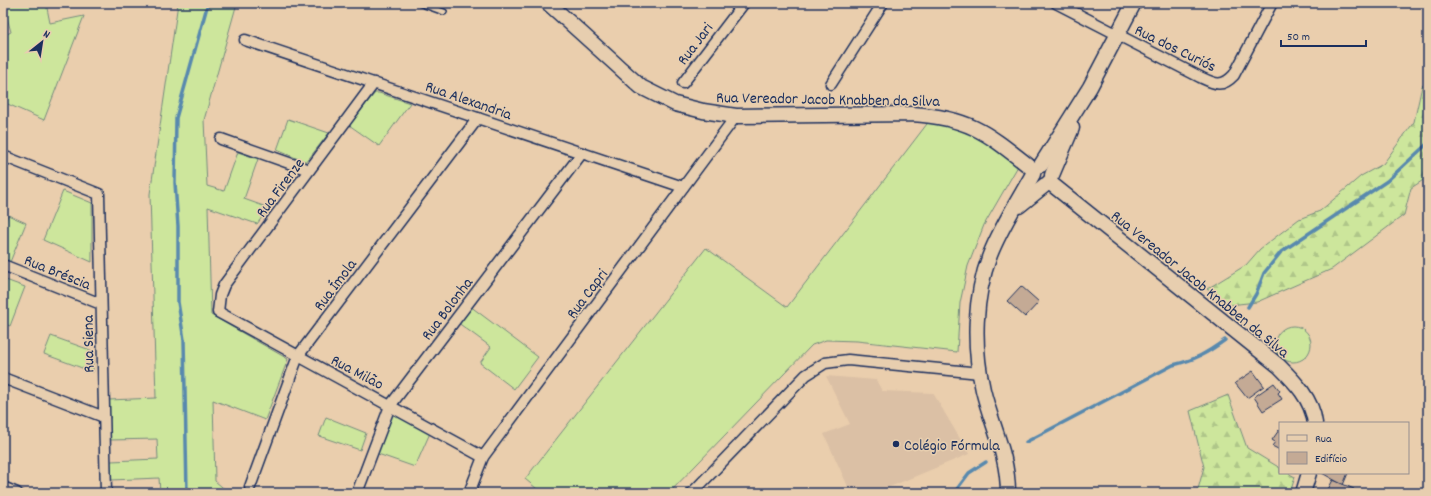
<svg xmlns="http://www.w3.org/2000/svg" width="1431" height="496" viewBox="0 0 1431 496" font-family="Dekko,sans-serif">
<defs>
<pattern id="forest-firs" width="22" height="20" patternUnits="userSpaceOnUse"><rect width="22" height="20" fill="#cde69c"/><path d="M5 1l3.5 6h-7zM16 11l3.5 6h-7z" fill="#afc689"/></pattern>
</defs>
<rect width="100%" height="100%" fill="#eacead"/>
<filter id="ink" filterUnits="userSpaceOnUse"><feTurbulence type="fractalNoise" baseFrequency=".025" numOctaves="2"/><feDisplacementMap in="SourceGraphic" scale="8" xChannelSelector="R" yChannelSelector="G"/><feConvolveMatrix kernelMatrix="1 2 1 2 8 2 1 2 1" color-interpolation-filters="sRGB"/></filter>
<g filter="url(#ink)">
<path fill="#dbc0a5" d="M826,376l50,4 6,11 51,2 36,61 -94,39h-24l-27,-59 26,-10z"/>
<g fill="#cde69c" stroke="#748a7d">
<path d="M3,3h43l4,20 34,-7 -40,104 -41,-18v-66l8,-4z"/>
<path d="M178,3h59l-33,117 3,66 17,5 14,-39 20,7 -14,40 25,9 -12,16 -49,-17 3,108 77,44 -23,61 -52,-20 2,81 14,12h-69l-1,-15 -48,2v-19l47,-2 -1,-20 -47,1 -1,-40 47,-2 -6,-204z"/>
<path d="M375,93h4l31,10 -31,43 -30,-21z"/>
<path d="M288,119l41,14 -22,28h-4l-26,-11z"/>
<path d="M930,120l44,11 44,35 -34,59 -16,41 -8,37 -3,49 -100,-11 -31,-1 -14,5 -143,148h-127l-17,-14 181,-231 81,59z"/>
<path d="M63,191l29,12v59l-49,-22z"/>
<path d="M8,215l18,8 -16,39 -7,-2v-32z"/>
<path d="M3,279l22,8 -15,39 -7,-3z"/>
<path d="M470,306l68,51 -24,32 -34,-26 11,-16 -34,-25z"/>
<circle cx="1293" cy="344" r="18"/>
<path d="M51,336l42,15v21l-49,-18z"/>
<path d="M392,413l38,20 -15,34 -40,-14z"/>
<path d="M326,417l40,16 -6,17 -41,-14z"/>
</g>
<g fill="url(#forest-firs)" stroke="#748a7d">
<path d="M1428,82v95l-17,11 -7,27 -72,54 -75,33 -28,3 -22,-16 39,-24 14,-16 39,-30 21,-8 41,-35 22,-12 31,-42 8,-36z"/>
<path d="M1228,395l19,53 33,20v5h8l7,4 -5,16h-93l7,-26 -14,-56z"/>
</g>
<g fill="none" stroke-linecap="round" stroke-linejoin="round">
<g stroke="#5989ae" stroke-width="3.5">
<path d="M1248,307l8,-13 8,-21 17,-21 106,-71 41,-38"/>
<path d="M1026,442l147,-77c22,-5 34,-12 52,-25"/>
<path d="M187,493l-3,-153 -6,-38v-76l-3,-43 1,-65 32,-115"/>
<path d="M954,493l15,-20 17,-11"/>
</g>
</g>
<g fill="#c4aa95" stroke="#1b2f5e">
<path d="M1021,286l18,16 -14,15 -18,-16z"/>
<path d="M1253,371l11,15 -17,12 -12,-15z"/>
<path d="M1274,383l6,8 -2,2 4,6 -19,12 -9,-14z"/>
<path d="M1279,430l1,1v19l-8,-4 3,-4 -3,-2z"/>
<path d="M1322,473h26l-5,12z"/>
<path d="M1333,480l21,9 -2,4h-26z"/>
</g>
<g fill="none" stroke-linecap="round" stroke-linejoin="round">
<defs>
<g id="lane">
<path d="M419,3l25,9"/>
<path d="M333,4l2,-1"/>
</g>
<g id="street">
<path d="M1056,3l144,74c15,7 22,11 34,-2l38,-72"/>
<path d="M245,40l438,147"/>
<path d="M374,83l-150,202 -4,10 -2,17 265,145"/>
<path d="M683,83l61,-80"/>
<path d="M831,84l52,-81"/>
<path d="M221,139l88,31"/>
<path d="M3,156l96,38 7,299"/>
<path d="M3,265l98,39"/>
<path d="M3,378l101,39"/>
<path d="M3,487l14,6"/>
<path d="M250,487l48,-131 180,-238"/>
<path d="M357,493l33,-87 192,-253"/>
<path d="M469,493l14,-36 253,-341"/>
<path d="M692,493l114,-118 19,-12 23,-3 132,13"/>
</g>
<g id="secondary">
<path d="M548,3l93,84 34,17 28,7 33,5 176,-2c60,4 76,20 122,56"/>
<path d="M1041,165l49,-78 44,-84"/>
<path d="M1052,175l20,-47"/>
<path d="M1049,182l230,184c16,16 33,33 36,57"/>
<path d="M1019,206l26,-21"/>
<path d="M1008,493c0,-39 -16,-66 -25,-103 -10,-44 -9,-93 7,-135 11,-28 28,-54 43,-81"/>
<path d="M1303,493l6,-20"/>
</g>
</defs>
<use href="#lane" stroke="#1b2f5e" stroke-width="8"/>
<use href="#street" stroke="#1b2f5e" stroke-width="13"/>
<use href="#secondary" stroke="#1b2f5e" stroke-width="17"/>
<use href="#lane" stroke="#e7ceaf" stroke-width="5"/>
<use href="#street" stroke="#e7ceaf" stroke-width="10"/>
<use href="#secondary" stroke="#e7ceaf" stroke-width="14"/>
</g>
</g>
<circle fill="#1b2f5e" stroke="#e7ceaf" stroke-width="1.5" cx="896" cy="444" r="4"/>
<g text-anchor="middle" stroke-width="3" stroke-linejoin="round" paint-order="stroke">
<g font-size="16" fill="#1b2f5e" stroke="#e7ceaf">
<text transform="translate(694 43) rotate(-53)" y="6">Rua Jari</text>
<text transform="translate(1176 47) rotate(26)" y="6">Rua dos Curiós</text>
<text transform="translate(828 98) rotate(1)" y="6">Rua Vereador Jacob Knabben da Silva</text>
<text transform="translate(469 99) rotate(19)" y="6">Rua Alexandria</text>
<text transform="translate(279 187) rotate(-53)" y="6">Rua Firenze</text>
<text transform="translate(58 271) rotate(22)" y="6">Rua Bréscia</text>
<text transform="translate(1201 283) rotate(39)" y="6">Rua Vereador Jacob Knabben da Silva</text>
<text transform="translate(334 284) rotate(-53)" y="6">Rua Ímola</text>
<text transform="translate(586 293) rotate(-53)" y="6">Rua Capri</text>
<text transform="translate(446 308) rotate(-53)" y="6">Rua Bolonha</text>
<text transform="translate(87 344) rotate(-91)" y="6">Rua Siena</text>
<text transform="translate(358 371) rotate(28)" y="6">Rua Milão</text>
</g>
<g font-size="16" fill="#1b2f5e" stroke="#e7ceaf" text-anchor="start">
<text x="904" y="450">Colégio Fórmula</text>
</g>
</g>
<rect width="1431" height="496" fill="none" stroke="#e7ceaf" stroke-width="16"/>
<rect x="8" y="8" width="1415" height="480" fill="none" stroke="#1b2f5e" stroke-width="1.5" filter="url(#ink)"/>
<rect x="1279" y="422" width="130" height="52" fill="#e7ceaf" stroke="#958e8f"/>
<rect x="1287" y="435" width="20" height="6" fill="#e7ceaf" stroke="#958e8f"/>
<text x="1315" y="442" font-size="12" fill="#1b2f5e">Rua</text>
<rect x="1287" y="452" width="20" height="12" fill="#c4aa95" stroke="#958e8f"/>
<text x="1315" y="462" font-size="12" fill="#1b2f5e">Edifício</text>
<g transform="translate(42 42) rotate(30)" stroke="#e7ceaf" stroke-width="3" paint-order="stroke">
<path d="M0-3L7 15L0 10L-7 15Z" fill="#1b2f5e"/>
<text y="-6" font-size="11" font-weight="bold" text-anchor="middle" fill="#1b2f5e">N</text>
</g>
<path d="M1281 40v6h85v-6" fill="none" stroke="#1b2f5e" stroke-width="2"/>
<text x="1287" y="40" font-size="12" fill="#1b2f5e" stroke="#e7ceaf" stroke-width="3" paint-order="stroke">50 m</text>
</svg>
